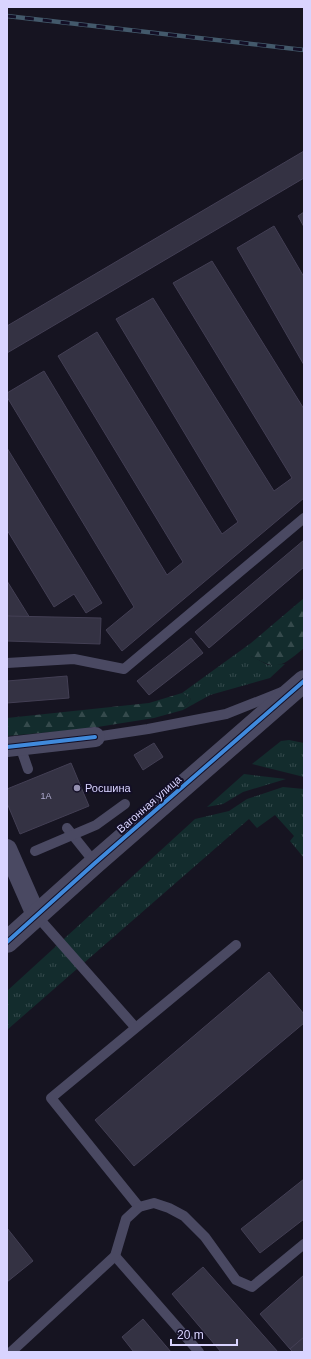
<svg xmlns="http://www.w3.org/2000/svg" width="311" height="1359" viewBox="0 0 311 1359" font-family="Helvetica,sans-serif">
<defs>
<pattern id="grass-tufts" width="24" height="20" patternUnits="userSpaceOnUse"><rect width="24" height="20" fill="#132c2d"/><path d="M3 7l-1-3M5 7V3M7 7l1-3M15 17l-1-3M17 17v-4M19 17l1-3" fill="none" stroke="#354a4c"/></pattern>
<pattern id="forest-firs" width="22" height="20" patternUnits="userSpaceOnUse"><rect width="22" height="20" fill="#132c2d"/><path d="M5 1l3.5 6h-7zM16 11l3.5 6h-7z" fill="#354a4c"/></pattern>
</defs>
<rect width="100%" height="100%" fill="#161421"/>
<g fill="url(#grass-tufts)">
<path d="M251,643v13l17,9 17,-1 -15,14 -60,17 -27,15 8,-11 -9,-6z"/>
<path d="M289,740l15,3v34l-52,-13 29,-23z"/>
<path d="M244,774l42,5 -43,13 -20,12 -16,3z"/>
<path d="M283,787l21,2v69l-14,-17 4,-5 -19,-21 -18,13 -8,-9 -242,211v-39l188,-172 34,-8 18,-12z"/>
</g>
<g fill="url(#forest-firs)">
<path d="M304,598v50c-23,19 -26,23 -53,8v-13z"/>
<path d="M182,693l9,6 -8,11 -29,8 -69,11 -78,7v-18l142,-15z"/>
</g>
<g fill="#343243" stroke="#433f54">
<path d="M304,151v27l-297,175v-27z"/>
<path d="M304,212v15l-6,-11z"/>
<path d="M274,226l30,51v88l-67,-117z"/>
<path d="M212,261l92,148v89l-182,153 -16,-21 28,-23 -127,-210v-4l37,-22 123,204 16,-13 -125,-206 39,-24 125,202 16,-12 -122,-203 37,-21 121,193 18,-13 -119,-195z"/>
<path d="M7,448l95,155 -16,10 -12,-19 -20,13 -47,-77z"/>
<path d="M304,540v27l-95,81 -14,-16z"/>
<path d="M7,581l23,37 -23,-2z"/>
<path d="M7,616l94,2 -1,26 -93,-3z"/>
<path d="M191,638l12,15 -54,42 -12,-14z"/>
<path d="M67,676l2,22 -62,5v-22z"/>
<path d="M154,743l9,14 -20,13 -9,-15z"/>
<path d="M71,763l18,43 -69,28 -13,-31v-14z"/>
<path d="M269,972l35,42v9l-170,143 -39,-46z"/>
<path d="M304,1179v40l-44,34 -19,-24z"/>
<path d="M7,1228l26,33 -26,21z"/>
<path d="M203,1267l75,85h-57l-49,-58z"/>
<path d="M304,1275v62l-14,12 -30,-35z"/>
<path d="M143,1319l28,33 -38,-1 -11,-14z"/>
<path d="M304,1337v15h-11l-3,-3z"/>
</g>
<g fill="none" stroke-linecap="round" stroke-linejoin="round">
<g stroke="#4a4962" stroke-width="10">
<path d="M7,663l67,-4 50,10 180,-151"/>
<path d="M95,737l53,-8 78,-15 56,-22"/>
<path d="M20,746l8,23"/>
<path d="M67,828l28,35"/>
<path d="M35,851l61,-26 29,-21"/>
<path d="M36,915l99,112"/>
<path d="M139,1207l-88,-109 185,-153"/>
<path d="M115,1256l84,96"/>
<path d="M11,1352l104,-96 11,-37 13,-12 15,-4 15,5 15,8 21,21 31,43 16,7 52,-43"/>
</g>
<g stroke="#4a4962" stroke-width="20">
<path d="M7,747l88,-10"/>
<path d="M7,849l29,66"/>
</g>
<path stroke="#4a4962" stroke-width="22" d="M7,942l88,-79 209,-182"/>
<defs>
<path id="rail" d="M7,16l297,34"/>
</defs>
<use href="#rail" stroke="#43596b" stroke-width="4.5"/>
<use href="#rail" stroke="#130f26" stroke-width="3" stroke-dasharray="9" stroke-linecap="butt"/>
<defs>
<g id="cycleway">
<path d="M7,747l88,-10"/>
<path d="M7,942l88,-79 209,-182"/>
</g>
</defs>
<use href="#cycleway" stroke="#130f26" stroke-width="6"/>
<use href="#cycleway" stroke="#408adc" stroke-width="4"/>
</g>
<circle fill="#9591b1" stroke="#130f26" stroke-width="1.5" cx="77" cy="788" r="4"/>
<g text-anchor="middle" stroke-width="4" stroke-linejoin="round" paint-order="stroke">
<g font-size="9" fill="#b0acd0">
<text x="46" y="799">1А</text>
</g>
<g font-size="11" fill="#d9d4ff" stroke="#130f26" text-anchor="start">
<text x="85" y="792">Росшина</text>
</g>
<g font-size="11" fill="#d9d4ff" stroke="#130f26">
<text transform="translate(149 804) rotate(-41)" y="4">Вагонная улица</text>
</g>
</g>
<rect width="311" height="1359" fill="none" stroke="#d9d4ff" stroke-width="16"/>
<path d="M171 1339v6h66v-6" fill="none" stroke="#d9d4ff" stroke-width="2"/>
<text x="177" y="1339" font-size="12" fill="#d9d4ff" stroke="#130f26" stroke-width="3" paint-order="stroke">20 m</text>
</svg>
